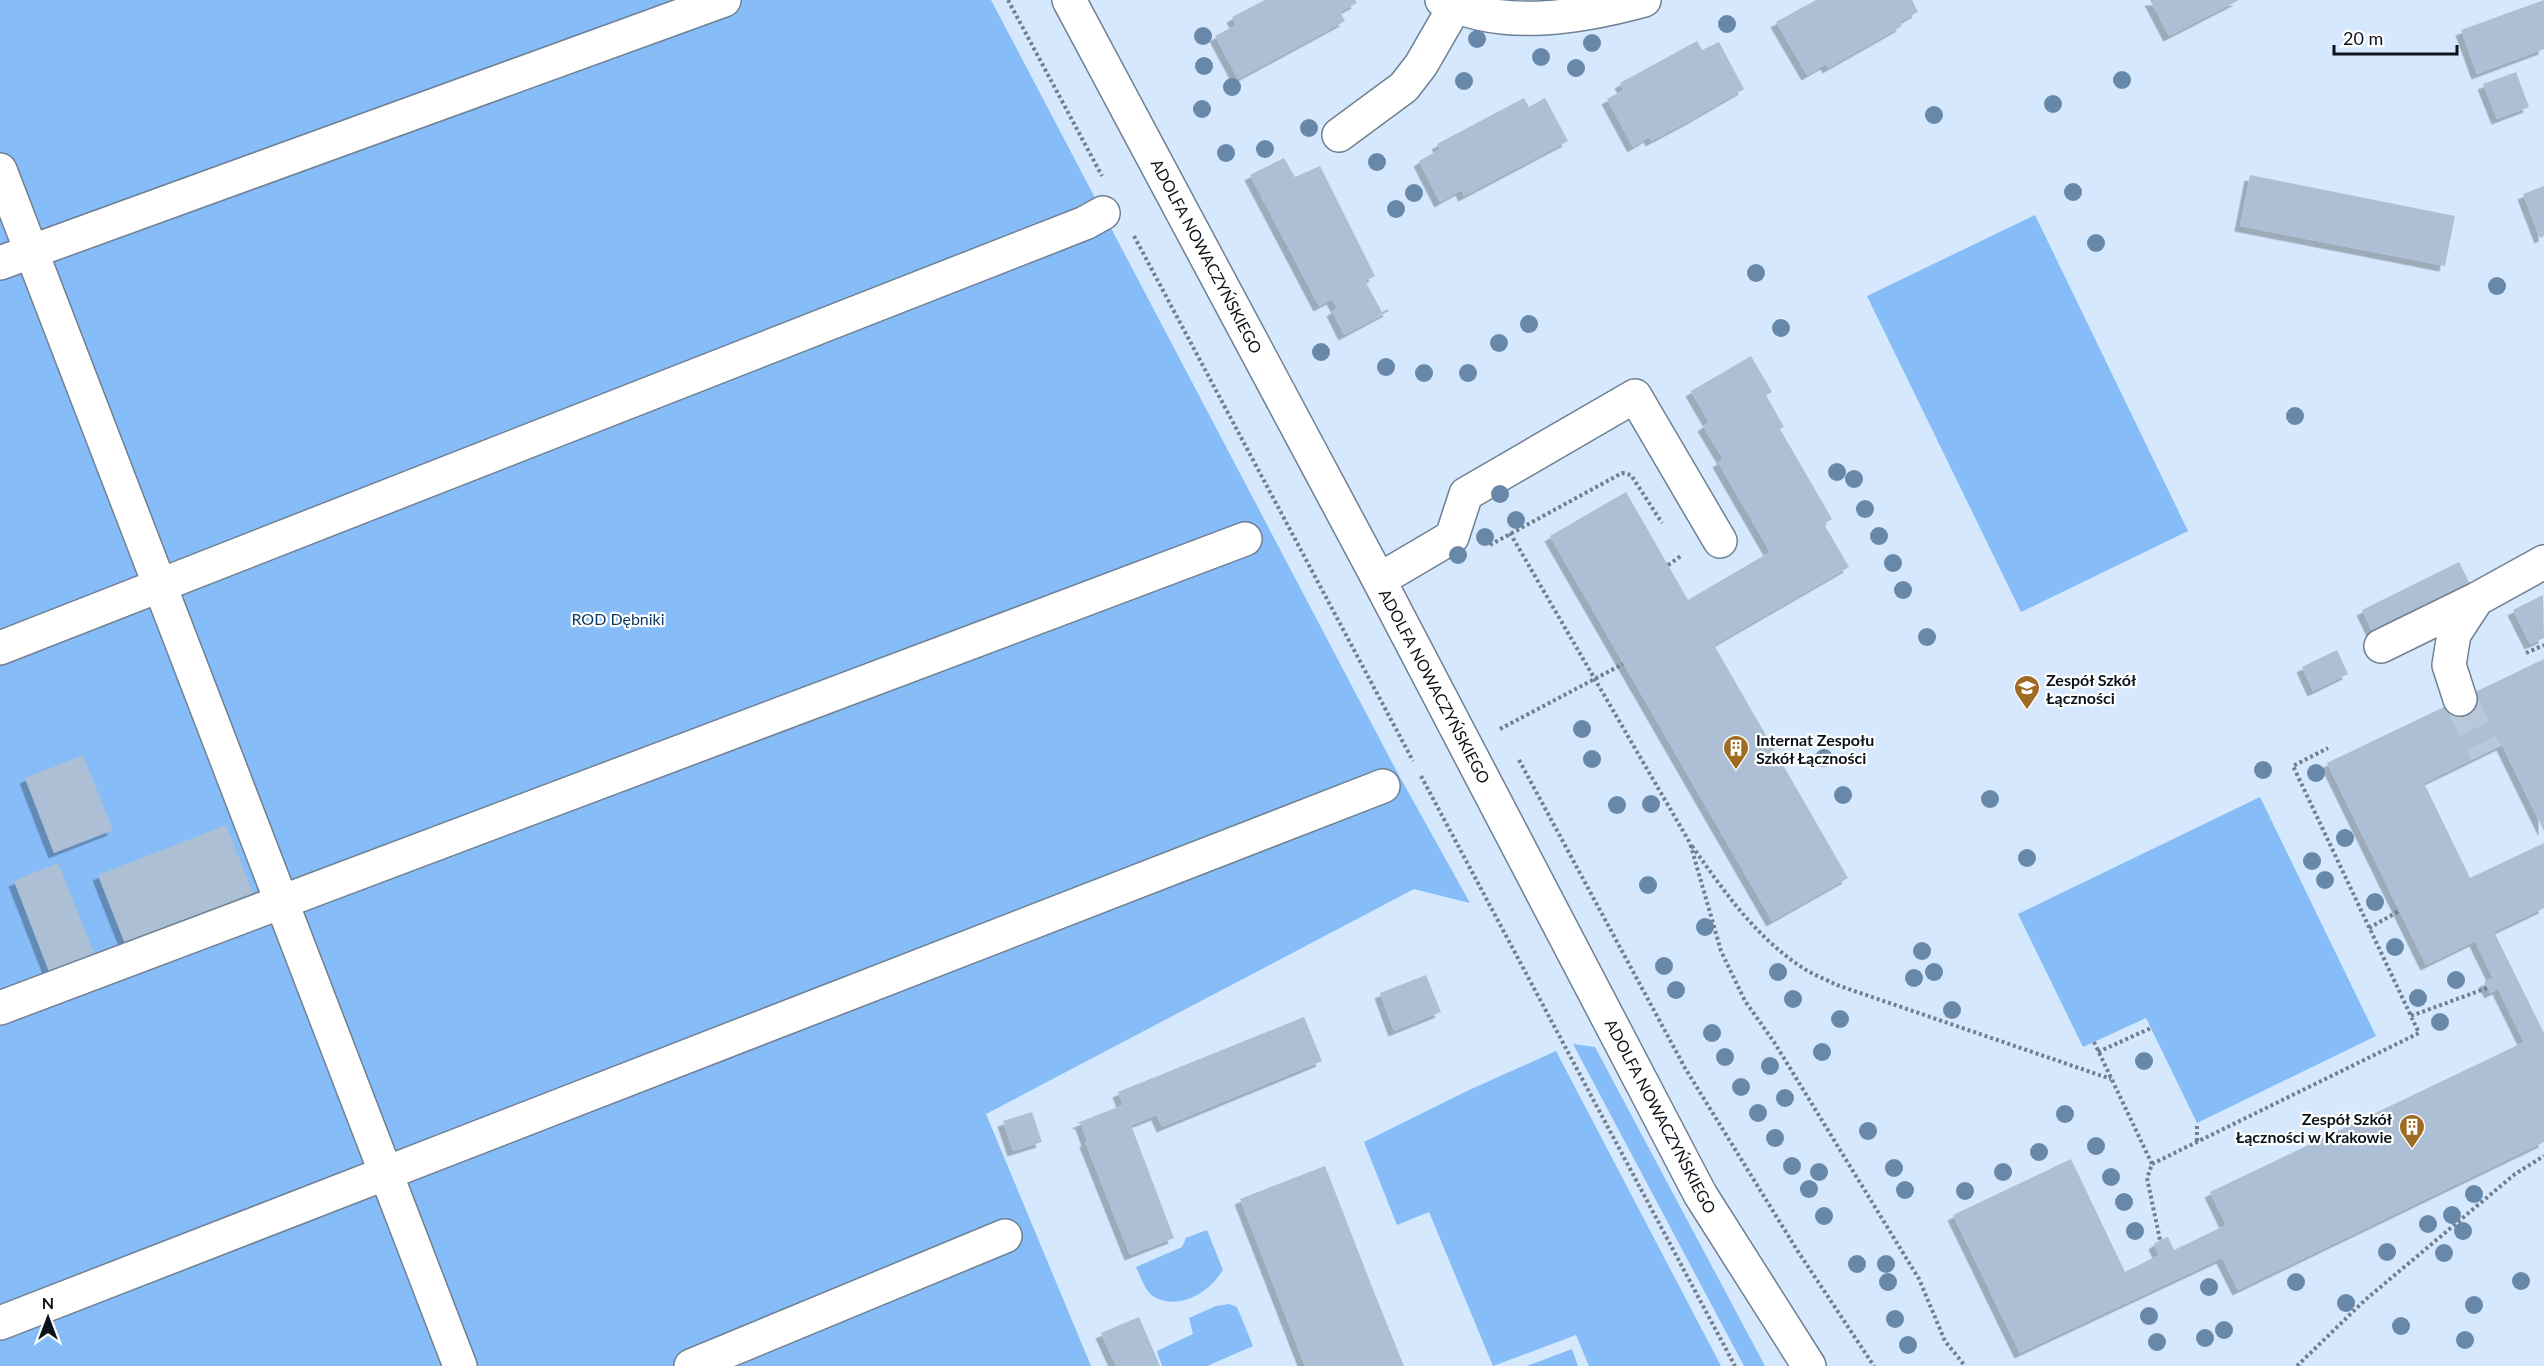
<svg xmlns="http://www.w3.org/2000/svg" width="2544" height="1366" viewBox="0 0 2544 1366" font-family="Lato,sans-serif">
<defs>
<filter id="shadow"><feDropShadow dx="-5.5" dy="5.5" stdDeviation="0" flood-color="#0004"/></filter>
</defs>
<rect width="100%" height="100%" fill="#d5e8fd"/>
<path fill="#86bcf7" d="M0,0h991l405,770 74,133 -56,-14 -428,225 105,252h-1091z
M2035,215l153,316 -167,81 -154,-316z
M2260,797l116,239 -179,87 -51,-105 -63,29 -65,-133z
M1573,1044l22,3 170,319h-21z
M1556,1051l165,315h-132l-13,-31 -83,31 -64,-154 -32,13 -33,-83 103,-51z
M1207,1230l16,40c-13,21 -41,40 -67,28 -11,-5 -15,-21 -20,-31l46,-20 4,-9z
M1229,1304l8,3 16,39 -46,20h-45l-5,-15 36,-17 -4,-16 27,-12z
M1572,1349l6,17h-51z"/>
<path fill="#adbfd4" filter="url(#shadow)" d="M1265,0h90l2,3 -17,9 5,9 -107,58 -23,-43 21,-11 -4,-8z
M1816,0h96l6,12 -18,10 2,4 -74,42 -2,-4 -19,11 -31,-53z
M2150,0h89l-70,36z
M2544,0v49l-67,25 -16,-44z
M1697,41l5,9 17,-8 25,47 -57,33 -36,19 -2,-4 -16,10 -26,-48 17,-9 -4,-7z
M2516,72l13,35 -32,12 -14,-35z
M1524,98l5,9 16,-9 23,43 -104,55 -3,-6 -21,12 -21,-41 21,-12 -3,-5z
M1284,158l11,19 25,-11 55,110 -10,5 17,31 6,-3 1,2 -45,24 -12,-24 5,-3 -5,-9 -13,7 -69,-131z
M2250,175l205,41 -10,50 -205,-40z
M2544,186v50l-4,2 -17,-44z
M1751,356l21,36 -6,3 18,32 -4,2 52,90 -8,5 25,43 -135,78 134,233 -76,43 -222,-385 76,-44 62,108 82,-48 -52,-90 5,-3 -20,-33 6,-4 -18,-31z
M2459,562l13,26 -97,49 -13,-27z
M2543,595l1,43 -14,6 -17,-34z
M2337,650l11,24 -35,17 -11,-24z
M2544,659v172l-42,-86 -78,38 46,95 74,-35v65l-50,24 50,101v109l-306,148 -16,-32 -202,95 -67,-138 118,-56 54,113 34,-17 -5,-11 6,-4 8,-3 6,13 52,-25 -16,-33 314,-150 -26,-53 -8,4 -6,-11 9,-4 -18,-37 -49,24 -99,-202z
M83,755l30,75 -59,23 -29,-75z
M226,825l28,71 -128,50 -28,-71z
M58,863l37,93 -45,18 -36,-93z
M1426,975l15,37 -47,19 -14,-38z
M1304,1017l18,44 -160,66 -5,-12 -26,10 43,113 -44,17 -45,-113 2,-1 -6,-17 -4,-1 46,-18 -5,-13z
M1032,1112l10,30 -29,9 -10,-30z
M1325,1166l49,126 30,74h-99l-65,-167z
M1139,1317l21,49h-44l-15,-33z"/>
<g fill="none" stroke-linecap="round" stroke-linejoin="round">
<path stroke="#b7c8db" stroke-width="33" stroke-dasharray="33 16" stroke-linecap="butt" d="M2460,699l26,54"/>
<defs>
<path id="minor" d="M1069,0l310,580 321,614 109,172
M1442,0c61,31 139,17 202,0
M1339,135l65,-48 17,-22 34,-59
M0,170l460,1196
M0,263l724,-263
M1379,580l73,-43 14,-43 169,-98 85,145
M2381,646l96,-47 67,-37
M0,648l1085,-425 18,-10
M2460,699l-11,-34 5,-31 23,-35
M0,1008l1245,-469
M0,1323l1383,-537
M691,1366l314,-130"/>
</defs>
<use href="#minor" stroke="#6f8093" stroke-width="36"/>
<path stroke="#717e8c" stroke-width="4" stroke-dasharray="3 3" stroke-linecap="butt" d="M1008,0l94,176
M1134,236l279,525
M1510,533l180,310 31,108 24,50 29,41 145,237 26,62 20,25
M1490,545l132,-72 9,2 31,48
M1668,565l14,-10
M2526,653l18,-8
M1500,729l123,-65
M1519,760l166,308 112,182 77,116
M1421,776l314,590
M1692,846c32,45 62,89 108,120 11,8 25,13 37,19l274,94
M2369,928l30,-17
M2411,1016l76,-28
M2094,1042l58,122 -5,14 13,62
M2098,1052l53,-24
M2197,1141v-18
M2152,1164l267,-131 -126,-267 35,-18
M2297,1366l68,-66 150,-126 29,-18"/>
<use href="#minor" stroke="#fff" stroke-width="33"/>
</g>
<g fill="#6788a8">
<circle cx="1727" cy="24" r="9"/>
<circle cx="1203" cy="36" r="9"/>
<circle cx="1477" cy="39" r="9"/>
<circle cx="1592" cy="43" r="9"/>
<circle cx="1541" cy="57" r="9"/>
<circle cx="1204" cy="66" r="9"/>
<circle cx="1576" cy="68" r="9"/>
<circle cx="2122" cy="80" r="9"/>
<circle cx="1464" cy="81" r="9"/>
<circle cx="1232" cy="87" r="9"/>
<circle cx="2053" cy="104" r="9"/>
<circle cx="1202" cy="109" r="9"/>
<circle cx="1934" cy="115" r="9"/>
<circle cx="1309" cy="128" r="9"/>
<circle cx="1265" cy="149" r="9"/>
<circle cx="1226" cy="153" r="9"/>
<circle cx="1377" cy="162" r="9"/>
<circle cx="2073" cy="192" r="9"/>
<circle cx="1414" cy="193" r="9"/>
<circle cx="1396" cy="209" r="9"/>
<circle cx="2096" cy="243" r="9"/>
<circle cx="1756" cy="273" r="9"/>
<circle cx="2497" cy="286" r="9"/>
<circle cx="1529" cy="324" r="9"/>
<circle cx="1781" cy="328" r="9"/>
<circle cx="1499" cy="343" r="9"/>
<circle cx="1321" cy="352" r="9"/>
<circle cx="1386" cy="367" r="9"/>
<circle cx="1424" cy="373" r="9"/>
<circle cx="1468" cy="373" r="9"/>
<circle cx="2295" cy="416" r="9"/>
<circle cx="1837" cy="472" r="9"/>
<circle cx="1854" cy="479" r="9"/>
<circle cx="1500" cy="494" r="9"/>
<circle cx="1865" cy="509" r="9"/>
<circle cx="1516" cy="520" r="9"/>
<circle cx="1879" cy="536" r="9"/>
<circle cx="1485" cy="537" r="9"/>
<circle cx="1458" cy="555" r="9"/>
<circle cx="1893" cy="563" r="9"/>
<circle cx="1903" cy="590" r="9"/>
<circle cx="1927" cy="637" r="9"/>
<circle cx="1582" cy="729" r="9"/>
<circle cx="1824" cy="758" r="9"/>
<circle cx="1592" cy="759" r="9"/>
<circle cx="2263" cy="770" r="9"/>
<circle cx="2316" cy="773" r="9"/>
<circle cx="1843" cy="795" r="9"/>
<circle cx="1990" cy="799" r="9"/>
<circle cx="1651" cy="804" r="9"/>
<circle cx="1617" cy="805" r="9"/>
<circle cx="2345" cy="838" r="9"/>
<circle cx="2027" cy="858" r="9"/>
<circle cx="2312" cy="861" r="9"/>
<circle cx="2325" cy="880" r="9"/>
<circle cx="1648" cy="885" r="9"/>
<circle cx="2375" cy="902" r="9"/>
<circle cx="1705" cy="927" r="9"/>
<circle cx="2395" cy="947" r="9"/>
<circle cx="1922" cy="951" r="9"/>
<circle cx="1664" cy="966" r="9"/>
<circle cx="1778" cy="972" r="9"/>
<circle cx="1934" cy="972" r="9"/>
<circle cx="1914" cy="978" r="9"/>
<circle cx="2456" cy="980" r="9"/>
<circle cx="1676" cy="990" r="9"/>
<circle cx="2418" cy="998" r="9"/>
<circle cx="1793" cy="999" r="9"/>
<circle cx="1952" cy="1010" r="9"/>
<circle cx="1840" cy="1019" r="9"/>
<circle cx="2440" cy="1022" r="9"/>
<circle cx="1712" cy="1033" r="9"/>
<circle cx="1822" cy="1052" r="9"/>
<circle cx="1725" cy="1057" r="9"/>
<circle cx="2144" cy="1061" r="9"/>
<circle cx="1770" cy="1066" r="9"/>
<circle cx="1741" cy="1087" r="9"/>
<circle cx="1785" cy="1098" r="9"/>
<circle cx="1758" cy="1113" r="9"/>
<circle cx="2065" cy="1114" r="9"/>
<circle cx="1868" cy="1131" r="9"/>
<circle cx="1775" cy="1138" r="9"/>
<circle cx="2096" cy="1146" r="9"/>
<circle cx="2039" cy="1152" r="9"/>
<circle cx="1792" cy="1166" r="9"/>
<circle cx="1894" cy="1168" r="9"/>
<circle cx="1819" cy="1172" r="9"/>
<circle cx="2003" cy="1172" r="9"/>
<circle cx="2111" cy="1177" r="9"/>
<circle cx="1809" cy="1189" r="9"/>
<circle cx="1905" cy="1190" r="9"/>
<circle cx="1965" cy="1191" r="9"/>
<circle cx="2474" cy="1194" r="9"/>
<circle cx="2124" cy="1202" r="9"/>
<circle cx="2452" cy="1215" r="9"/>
<circle cx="1824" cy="1216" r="9"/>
<circle cx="2428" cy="1224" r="9"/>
<circle cx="2135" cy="1231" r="9"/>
<circle cx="2463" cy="1231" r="9"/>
<circle cx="2387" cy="1252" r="9"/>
<circle cx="2444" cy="1253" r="9"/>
<circle cx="1857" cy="1264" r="9"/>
<circle cx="1886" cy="1264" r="9"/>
<circle cx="2521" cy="1281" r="9"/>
<circle cx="1888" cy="1282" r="9"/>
<circle cx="2296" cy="1282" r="9"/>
<circle cx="2209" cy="1287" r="9"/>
<circle cx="2346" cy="1303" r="9"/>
<circle cx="2474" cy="1305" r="9"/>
<circle cx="2149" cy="1316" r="9"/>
<circle cx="1895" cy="1319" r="9"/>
<circle cx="2401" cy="1326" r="9"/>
<circle cx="2224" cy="1330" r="9"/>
<circle cx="2205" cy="1338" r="9"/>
<circle cx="2465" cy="1340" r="9"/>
<circle cx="2157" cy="1342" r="9"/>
<circle cx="1908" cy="1345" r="9"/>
</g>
<defs>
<symbol id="school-pin" viewBox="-11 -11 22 30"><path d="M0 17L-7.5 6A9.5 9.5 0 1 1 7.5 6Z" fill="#9e6b21" stroke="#fff"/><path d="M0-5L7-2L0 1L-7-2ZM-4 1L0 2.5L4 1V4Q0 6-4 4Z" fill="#fff"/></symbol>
<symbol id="building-pin" viewBox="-11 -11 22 30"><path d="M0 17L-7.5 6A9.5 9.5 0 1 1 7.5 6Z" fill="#9e6b21" stroke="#fff"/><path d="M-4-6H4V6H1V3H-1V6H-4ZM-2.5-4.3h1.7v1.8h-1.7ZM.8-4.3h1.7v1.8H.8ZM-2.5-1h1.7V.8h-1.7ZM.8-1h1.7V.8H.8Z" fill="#fff"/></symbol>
</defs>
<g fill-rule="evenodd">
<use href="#school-pin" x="2012" y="673" width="30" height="40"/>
<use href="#building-pin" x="1721" y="733" width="30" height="40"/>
<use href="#building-pin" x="2397" y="1112" width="30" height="40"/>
</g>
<g text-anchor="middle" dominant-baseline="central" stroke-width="4.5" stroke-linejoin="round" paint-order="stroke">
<g font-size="16" fill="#0c1219" stroke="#fff">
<text transform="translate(1207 256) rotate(62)">ADOLFA NOWACZYŃSKIEGO</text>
<text transform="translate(1435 686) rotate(62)">ADOLFA NOWACZYŃSKIEGO</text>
<text transform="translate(1661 1116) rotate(62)">ADOLFA NOWACZYŃSKIEGO</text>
</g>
<g font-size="16" fill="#0d3963" stroke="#fff">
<text x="618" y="618">ROD Dębniki</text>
</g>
<g font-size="16" font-weight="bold" fill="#0c1219" stroke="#fff" text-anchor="start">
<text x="2046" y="679">Zespół Szkół<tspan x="2046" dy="18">Łączności</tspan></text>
<text x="1756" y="739">Internat Zespołu<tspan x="1756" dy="18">Szkół Łączności</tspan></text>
<text x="2392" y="1118" text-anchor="end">Zespół Szkół<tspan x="2392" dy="18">Łączności w Krakowie</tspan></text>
</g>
</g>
<g transform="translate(48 1318)" stroke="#ffffff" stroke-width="4.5" paint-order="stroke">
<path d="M0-4.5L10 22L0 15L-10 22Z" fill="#0c1219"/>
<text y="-9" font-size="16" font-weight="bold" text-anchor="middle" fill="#0c1219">N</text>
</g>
<path d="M2334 45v9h123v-9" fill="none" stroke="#0c1219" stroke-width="3"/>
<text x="2343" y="45" font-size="18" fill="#0c1219" stroke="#ffffff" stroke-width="4.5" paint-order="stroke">20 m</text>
</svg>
